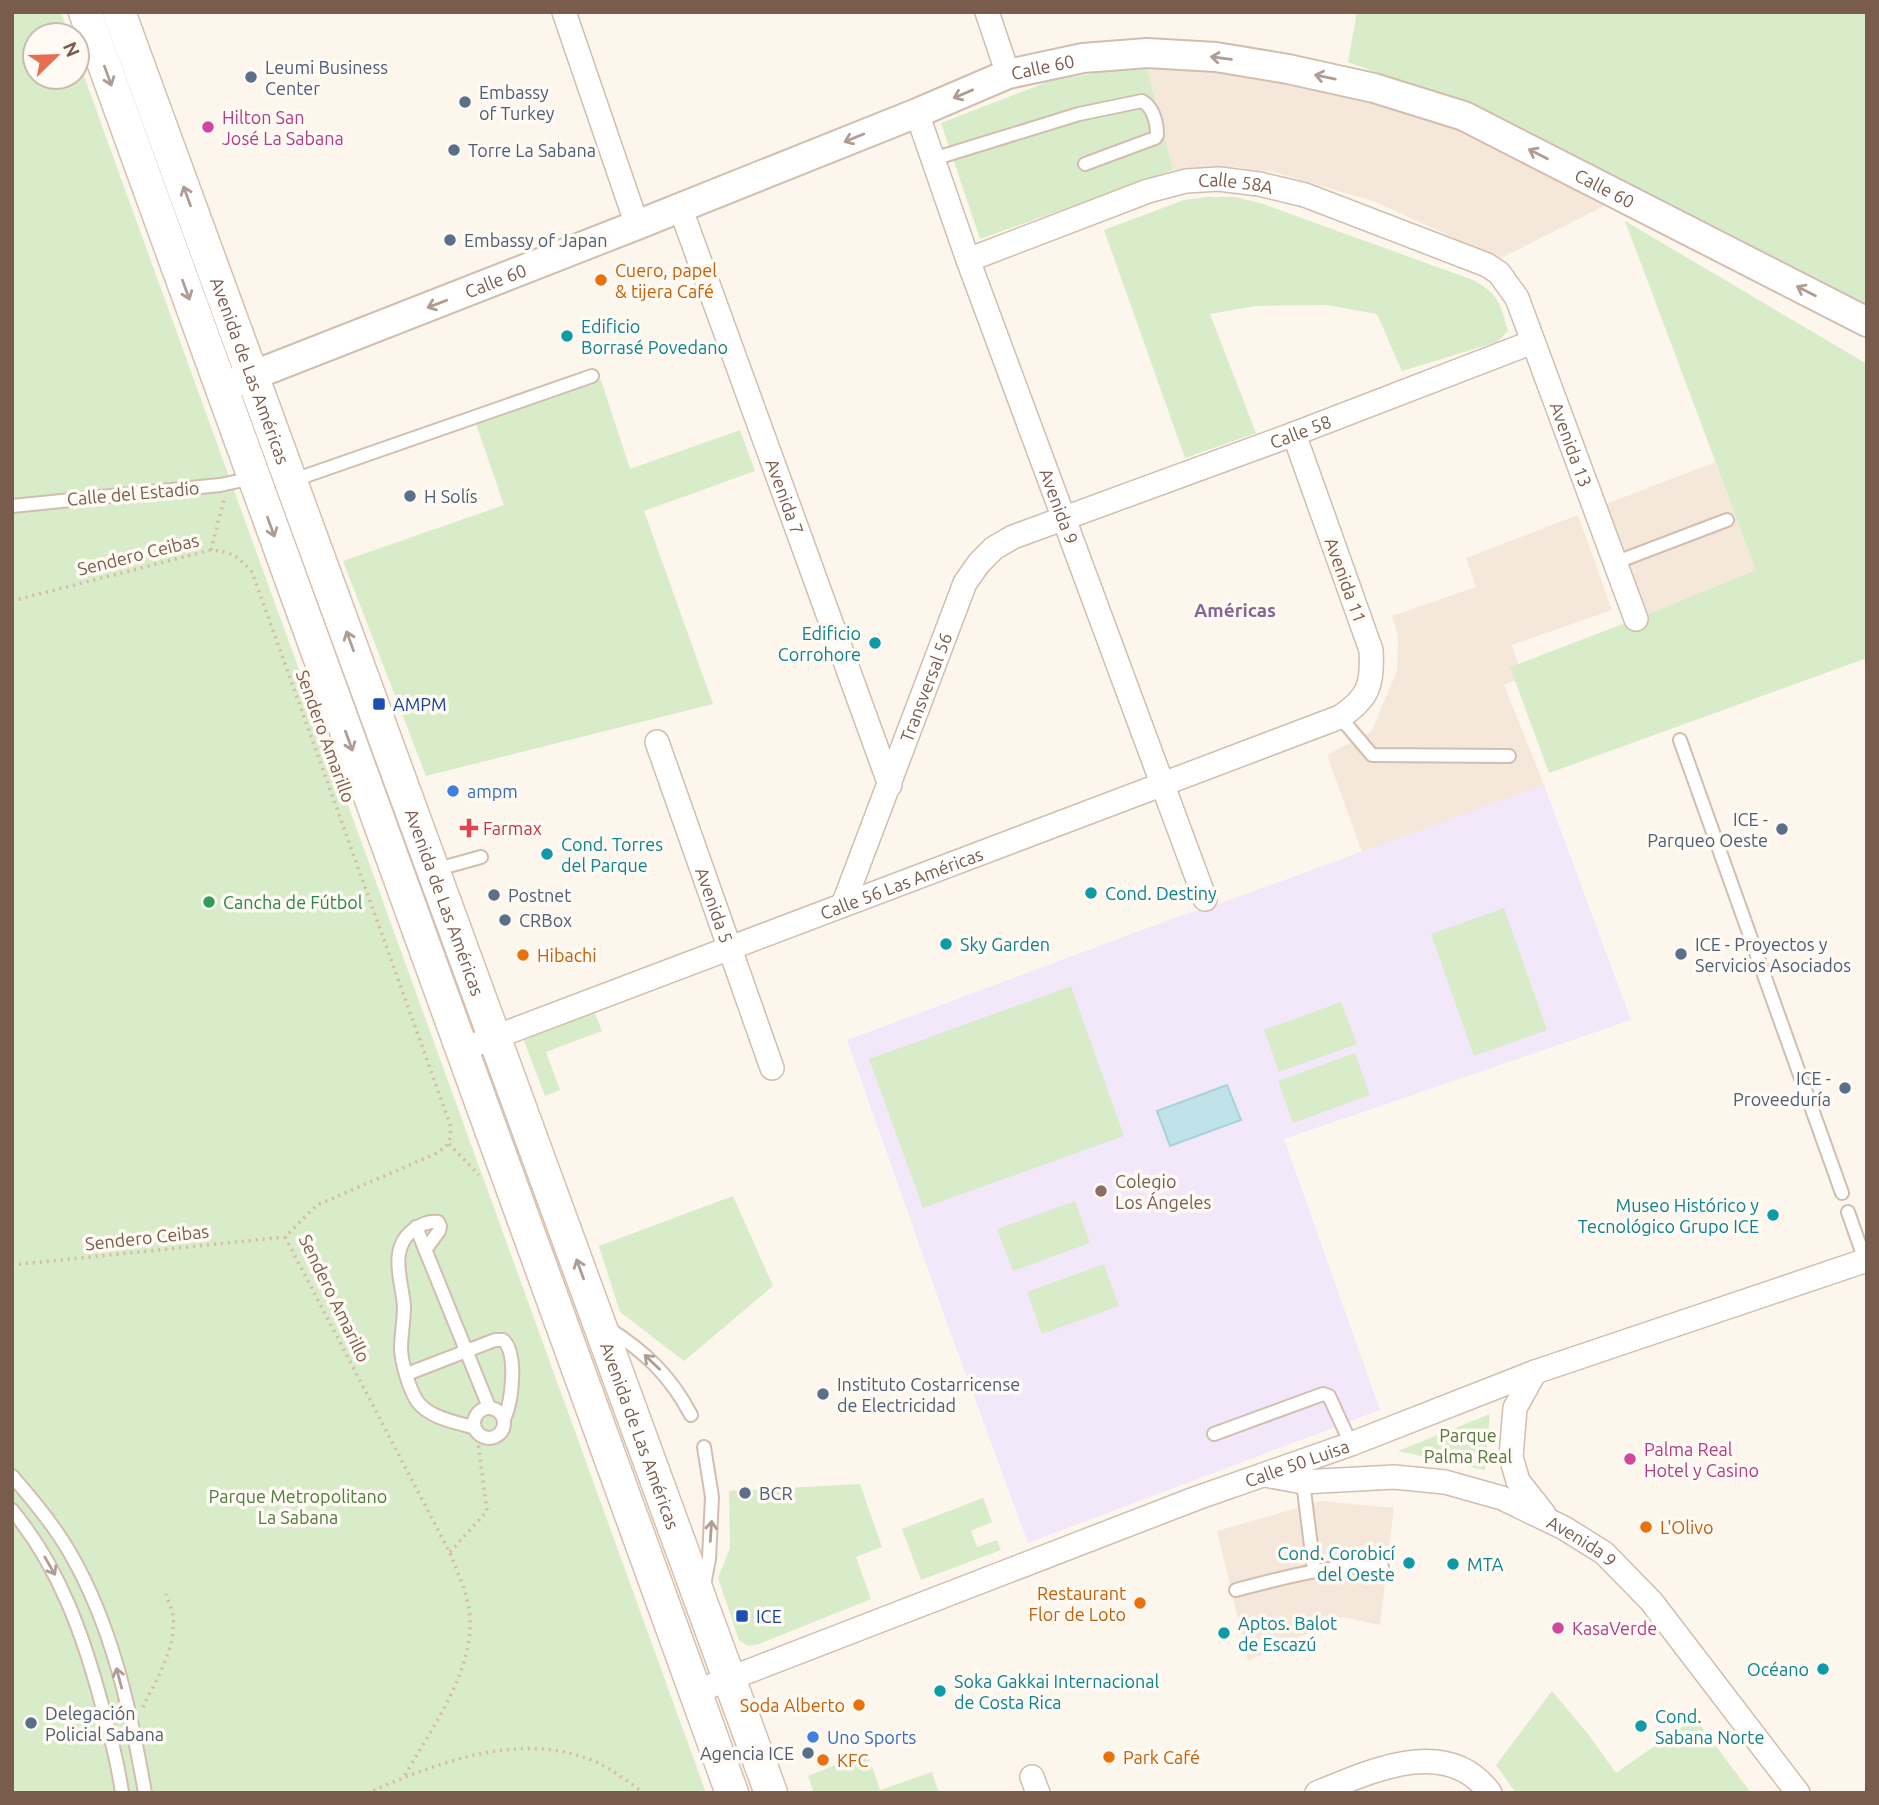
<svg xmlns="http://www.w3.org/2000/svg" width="1879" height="1805" viewBox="0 0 1879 1805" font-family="Ubuntu,sans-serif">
<rect width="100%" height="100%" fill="#fdf6ec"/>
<path fill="#f5e8da" d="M1146,64l116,10 159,39 189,90 -111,56 -123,-57 -99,-29 -43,-6 -61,3z
M1715,462l42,108 -113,46 -43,-110z
M1578,515l34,95 -100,35 11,33 -19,7 40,100 -182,67 -35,-97 44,-23 26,-61 1,-35 -6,-20 84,-29 -10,-29z
M1322,1501l72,7 -14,117 -37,-8 -95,44 -31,-130z"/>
<path fill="#f3e8fa" d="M1544,785l87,235 -347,119 96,271 -352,133 -85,-231 -96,-272 341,-127 14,-3z"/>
<path fill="#d8ecc9" d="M12,12h49l8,23h-34v42h42v-20l629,1736h-694z
M1357,12h510v300l-391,-203 -128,-47z
M1146,64l27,106 -193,69 -39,-116 109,-42z
M1207,197h28l25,6 213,77c27,15 26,22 35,51l-11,11 -95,29 -25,-57 -50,-9 -71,1 -46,8 46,119 -71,25 -81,-228 80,-30z
M1625,221l242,143v294l-318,115 -39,-106 134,-51 112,-46z
M601,380l29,89 110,-39 15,41 -111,40 69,193 -287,72 -83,-215 161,-56 -29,-84z
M1504,908l43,122 -73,26 -43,-122z
M1071,986l53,150 -201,72 -54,-149z
M1341,1002l16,42 -78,28 -15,-42z
M594,1011l8,20 -56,21 14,38 -15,6 -22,-58z
M1355,1053l15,42 -77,28 -15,-42z
M733,1196l40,90 -89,75 -64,-49 -21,-66z
M1075,1201l15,42 -77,28 -16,-42z
M1104,1264l15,42 -77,28 -15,-42z
M1490,1414l-5,56 -87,-19z
M860,1484l22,63 -26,10 15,42 -112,45 -11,2 -9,-6 -21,-62 12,-30 -1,-57z
M983,1498l9,24 -21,9 6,16 20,-7 4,10 -80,30 -19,-51z
M1552,1691l36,43 28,39 79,-55 56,75h-235l-20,-28z
M867,1752l13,38 52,-18 7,21h-125l-6,-17z"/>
<path fill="#bfe3e8" stroke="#a5d3da" stroke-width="2" d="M1227,1085l14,35 -71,26 -13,-35z"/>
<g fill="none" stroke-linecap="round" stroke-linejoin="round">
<defs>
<path id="service" d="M933,159l146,-45 63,-13c11,6 15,21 15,34l-2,3 -70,26
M291,481l301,-105
M12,506l208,-21 33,-7
M1614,563l113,-43
M1340,717l32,38 137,1
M1680,740l162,453
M434,870l47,-13
M1848,1212l19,54
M416,1227l73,180
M425,1250l14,-19 1,-5 -2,-4c-9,-1 -18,3 -25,8 -25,19 -11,51 -9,76 0,15 -3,29 -3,43 1,16 8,39 16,52 12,17 39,21 58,27
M608,1328c37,24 62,47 83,87
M407,1374l88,-34h8c15,13 9,63 1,79
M474 1423a15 15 0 1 1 30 0a15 15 0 1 1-30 0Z
M1214,1434l109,-40 6,2 22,48
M12,1476c22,25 42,49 58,77 42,72 61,159 75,240
M1303,1482l11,88
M12,1510c48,58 72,127 91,199 8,28 15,55 19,84
M704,1585l5,-26 3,-62 -8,-50
M1236,1590c50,-13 93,-26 146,-23"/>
<g id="minor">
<path d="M564,12l73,213"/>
<path d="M987,12l21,62"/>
<path id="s1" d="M917,113l51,147 237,639"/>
<path id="s2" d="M680,207l210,578"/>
<path id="s3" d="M968,260l180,-69 38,-10 33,-2 40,5 46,11 182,70 12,8 18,25 119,321"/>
<path id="s4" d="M657,742l115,326"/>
<path id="s5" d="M843,905l122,-322 14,-20 15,-15 19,-11 281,-103 239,-92"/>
<path id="s6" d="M461,1050l879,-333c29,-19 33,-33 31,-67l-77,-216"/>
<path d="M1535,1372l-20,36 -4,49 7,24 26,33"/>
<path id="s7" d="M1265,1475l38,7 91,-5 51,5 57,16 62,30 40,25 47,48 147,192"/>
<path id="s8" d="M695,1692l502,-194 154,-54 184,-72 332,-112"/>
<path d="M1032,1777l6,16"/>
<path d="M1317,1793c52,-21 130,-59 173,0"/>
</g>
<g id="tertiary">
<path id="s9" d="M231,384l406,-159 280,-112 91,-39 75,-16 64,-5 69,4 72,12 86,19 90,28 403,206"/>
</g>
<g id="secondary">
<path d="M85,12l647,1781"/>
<path id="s10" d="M119,12l652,1781"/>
</g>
</defs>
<use href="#service" stroke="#d1beb0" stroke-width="16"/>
<use href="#minor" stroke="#d1beb0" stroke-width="26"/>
<use href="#tertiary" stroke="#d1beb0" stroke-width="32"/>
<use href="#secondary" stroke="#d6c0b0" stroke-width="35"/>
<path stroke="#d9b8a5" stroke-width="3.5" stroke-dasharray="2 5" stroke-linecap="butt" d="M211,550l13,-51
M12,601l199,-51c19,1 30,8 41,22l198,552c2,16 -1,22 -15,30l-118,51 -32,32
M449,1144l30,31
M285,1237l165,316c7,18 16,37 19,56 9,58 -38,119 -65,168
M12,1265l273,-28
M450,1552l37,-41 -9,-69
M143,1707c13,-27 34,-60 30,-91 -1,-7 -5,-15 -7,-22
M367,1793c70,-30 152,-63 227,-32 18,8 34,21 50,32"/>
<use href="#service" stroke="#fff" stroke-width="12"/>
<use href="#minor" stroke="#fff" stroke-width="23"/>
<use href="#tertiary" stroke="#fff" stroke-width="28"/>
<use href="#secondary" stroke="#fff" stroke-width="32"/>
</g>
<defs><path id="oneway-shaft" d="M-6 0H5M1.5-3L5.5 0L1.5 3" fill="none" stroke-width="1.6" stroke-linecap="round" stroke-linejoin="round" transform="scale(1.75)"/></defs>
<g stroke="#af9d94">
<use href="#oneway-shaft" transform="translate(1221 58) rotate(-172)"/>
<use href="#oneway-shaft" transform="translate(108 76) rotate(70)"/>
<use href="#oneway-shaft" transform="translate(1325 77) rotate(-168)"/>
<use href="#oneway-shaft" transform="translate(963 94) rotate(157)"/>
<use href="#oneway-shaft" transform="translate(854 138) rotate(158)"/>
<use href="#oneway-shaft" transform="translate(1538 154) rotate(-153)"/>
<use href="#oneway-shaft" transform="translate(187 196) rotate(-110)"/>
<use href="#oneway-shaft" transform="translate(186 290) rotate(70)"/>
<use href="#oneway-shaft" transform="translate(1806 291) rotate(-153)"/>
<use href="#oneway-shaft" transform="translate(437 304) rotate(159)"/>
<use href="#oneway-shaft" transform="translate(271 527) rotate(70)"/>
<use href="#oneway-shaft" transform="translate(350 641) rotate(-110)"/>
<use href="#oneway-shaft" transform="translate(349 741) rotate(70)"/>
<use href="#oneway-shaft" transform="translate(580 1269) rotate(-110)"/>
<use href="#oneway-shaft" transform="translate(652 1362) rotate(-136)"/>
<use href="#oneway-shaft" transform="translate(711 1531) rotate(-86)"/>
<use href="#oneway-shaft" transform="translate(50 1566) rotate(60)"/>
<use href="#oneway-shaft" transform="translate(119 1678) rotate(-105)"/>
</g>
<g fill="#5c6f8a" stroke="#fffaf3" stroke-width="2.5">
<circle cx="251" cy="77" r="7"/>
<circle cx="465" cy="102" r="7"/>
<circle cx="454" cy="150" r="7"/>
<circle cx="450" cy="240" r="7"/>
<circle cx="410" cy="496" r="7"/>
<circle cx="1782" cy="829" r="7"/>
<circle cx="494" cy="895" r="7"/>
<circle cx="505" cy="920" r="7"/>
<circle cx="1681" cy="954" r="7"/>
<circle cx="1845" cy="1088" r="7"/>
<circle cx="823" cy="1394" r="7"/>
<circle cx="745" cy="1493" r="7"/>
<circle cx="31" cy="1723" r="7"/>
<circle cx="808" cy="1753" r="7"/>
</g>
<g fill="#d1479c" stroke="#fffaf3" stroke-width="2.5">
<circle cx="208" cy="127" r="7"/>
<circle cx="1630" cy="1459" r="7"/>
<circle cx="1558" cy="1628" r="7"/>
</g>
<g fill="#e8710a" stroke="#fffaf3" stroke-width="2.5">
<circle cx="601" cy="280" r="7"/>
<circle cx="523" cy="955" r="7"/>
<circle cx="1646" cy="1527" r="7"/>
<circle cx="1140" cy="1603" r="7"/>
<circle cx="859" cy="1705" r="7"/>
<circle cx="1109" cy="1757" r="7"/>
<circle cx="823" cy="1760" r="7"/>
</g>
<g fill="#0f9aa8" stroke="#fffaf3" stroke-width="2.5">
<circle cx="567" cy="336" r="7"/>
<circle cx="875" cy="643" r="7"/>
<circle cx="547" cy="854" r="7"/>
<circle cx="1091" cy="893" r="7"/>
<circle cx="946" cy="944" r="7"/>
<circle cx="1773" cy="1215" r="7"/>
<circle cx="1409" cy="1563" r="7"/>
<circle cx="1453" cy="1564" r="7"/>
<circle cx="1224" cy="1633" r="7"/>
<circle cx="1823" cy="1669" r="7"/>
<circle cx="940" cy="1691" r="7"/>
<circle cx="1641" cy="1726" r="7"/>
</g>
<g fill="#1a4fb4" stroke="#fffaf3" stroke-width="2.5">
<rect x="372" y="697" width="14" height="14" rx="3.5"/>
<rect x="735" y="1609" width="14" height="14" rx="3.5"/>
</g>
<g fill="#3f7fe0" stroke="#fffaf3" stroke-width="2.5">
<circle cx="453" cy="791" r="7"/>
<circle cx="813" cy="1737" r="7"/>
</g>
<path fill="#e0444e" stroke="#fffaf3" stroke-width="2.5" d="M465.5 817.5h7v7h7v7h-7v7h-7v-7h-7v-7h7z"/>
<circle fill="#2e9e5b" stroke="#fffaf3" stroke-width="2.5" cx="209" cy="902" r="7"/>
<circle fill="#8d6e63" stroke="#fffaf3" stroke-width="2.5" cx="1101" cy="1191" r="7"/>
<g text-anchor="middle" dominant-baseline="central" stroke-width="7" stroke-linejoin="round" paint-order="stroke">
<g font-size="18" fill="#4e5e75" stroke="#fffaf3" text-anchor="start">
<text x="265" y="67">Leumi Business<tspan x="265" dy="21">Center</tspan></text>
<text x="479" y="92">Embassy<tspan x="479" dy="21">of Turkey</tspan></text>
<text x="468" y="150">Torre La Sabana</text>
<text x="464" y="240">Embassy of Japan</text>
<text x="424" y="496">H Solís</text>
<text x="1768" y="819" text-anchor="end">ICE -<tspan x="1768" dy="21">Parqueo Oeste</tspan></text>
<text x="508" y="895">Postnet</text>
<text x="519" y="920">CRBox</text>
<text x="1695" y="944">ICE - Proyectos y<tspan x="1695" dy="21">Servicios Asociados</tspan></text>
<text x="1831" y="1078" text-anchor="end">ICE -<tspan x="1831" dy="21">Proveeduría</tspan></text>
<text x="837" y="1384">Instituto Costarricense<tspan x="837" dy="21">de Electricidad</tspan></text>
<text x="759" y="1493">BCR</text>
<text x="45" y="1713">Delegación<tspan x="45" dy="21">Policial Sabana</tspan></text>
<text x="794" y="1753" text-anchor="end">Agencia ICE</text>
</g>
<g font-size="18" fill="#7a5c4d" stroke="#fffaf3">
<text stroke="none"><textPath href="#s9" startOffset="872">Calle 60</textPath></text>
<text stroke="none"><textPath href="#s3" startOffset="282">Calle 58A</textPath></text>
<text stroke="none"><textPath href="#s9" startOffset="1460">Calle 60</textPath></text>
<text stroke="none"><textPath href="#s9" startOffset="284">Calle 60</textPath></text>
<text stroke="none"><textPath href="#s10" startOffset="382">Avenida de Las Américas</textPath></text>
<text stroke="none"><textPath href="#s5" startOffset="718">Calle 58</textPath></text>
<text stroke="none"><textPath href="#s3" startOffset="749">Avenida 13</textPath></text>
<text transform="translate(133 493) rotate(-5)">Calle del Estadio</text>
<text stroke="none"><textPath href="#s2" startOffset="308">Avenida 7</textPath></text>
<text stroke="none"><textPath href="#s1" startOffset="418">Avenida 9</textPath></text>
<text transform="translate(138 554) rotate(-14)">Sendero Ceibas</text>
<text transform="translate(1346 580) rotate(70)">Avenida 11</text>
<text stroke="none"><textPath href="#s5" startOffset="233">Transversal 56</textPath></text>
<text transform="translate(326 736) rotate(70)">Sendero Amarillo</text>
<text stroke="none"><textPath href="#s6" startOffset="471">Calle 56 Las Américas</textPath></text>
<text stroke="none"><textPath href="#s10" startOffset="948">Avenida de Las Américas</textPath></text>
<text stroke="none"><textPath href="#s4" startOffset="173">Avenida 5</textPath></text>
<text transform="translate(147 1237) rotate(-6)">Sendero Ceibas</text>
<text transform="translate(335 1298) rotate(64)">Sendero Amarillo</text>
<text stroke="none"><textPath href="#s10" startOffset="1516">Avenida de Las Américas</textPath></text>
<text stroke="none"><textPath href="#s8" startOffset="644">Calle 50 Luisa</textPath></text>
<text stroke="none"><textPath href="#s7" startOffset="331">Avenida 9</textPath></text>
</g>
<g font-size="18" fill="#b23c85" stroke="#fffaf3" text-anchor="start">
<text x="222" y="117">Hilton San<tspan x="222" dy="21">José La Sabana</tspan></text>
<text x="1644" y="1449">Palma Real<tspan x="1644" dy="21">Hotel y Casino</tspan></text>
<text x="1572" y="1628">KasaVerde</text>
</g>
<g font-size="18" fill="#c56008" stroke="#fffaf3" text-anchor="start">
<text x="615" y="270">Cuero, papel<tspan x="615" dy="21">&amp; tijera Café</tspan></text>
<text x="537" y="955">Hibachi</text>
<text x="1660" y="1527">L'Olivo</text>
<text x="1126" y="1593" text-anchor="end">Restaurant<tspan x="1126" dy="21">Flor de Loto</tspan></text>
<text x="845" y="1705" text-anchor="end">Soda Alberto</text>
<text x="1123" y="1757">Park Café</text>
<text x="837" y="1760">KFC</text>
</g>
<g font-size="18" fill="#0d838f" stroke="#fffaf3" text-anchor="start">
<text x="581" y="326">Edificio<tspan x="581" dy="21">Borrasé Povedano</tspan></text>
<text x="861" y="633" text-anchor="end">Edificio<tspan x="861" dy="21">Corrohore</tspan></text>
<text x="561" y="844">Cond. Torres<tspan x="561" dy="21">del Parque</tspan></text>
<text x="1105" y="893">Cond. Destiny</text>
<text x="960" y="944">Sky Garden</text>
<text x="1759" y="1205" text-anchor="end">Museo Histórico y<tspan x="1759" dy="21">Tecnológico Grupo ICE</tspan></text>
<text x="1395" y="1553" text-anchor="end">Cond. Corobicí<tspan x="1395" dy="21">del Oeste</tspan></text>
<text x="1467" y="1564">MTA</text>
<text x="1238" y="1623">Aptos. Balot<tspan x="1238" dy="21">de Escazú</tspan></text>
<text x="1809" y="1669" text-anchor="end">Océano</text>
<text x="954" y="1681">Soka Gakkai Internacional<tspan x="954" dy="21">de Costa Rica</tspan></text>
<text x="1655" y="1716">Cond.<tspan x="1655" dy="21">Sabana Norte</tspan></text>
</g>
<g font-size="18" fill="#164399" stroke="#fffaf3" text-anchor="start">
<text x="393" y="704">AMPM</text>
<text x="756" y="1616">ICE</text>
</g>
<g font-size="18" fill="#366cbe" stroke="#fffaf3" text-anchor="start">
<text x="467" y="791">ampm</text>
<text x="827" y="1737">Uno Sports</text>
</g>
<g font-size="18" fill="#be3a42" stroke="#fffaf3" text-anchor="start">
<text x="483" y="828">Farmax</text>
</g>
<g font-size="18" fill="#27864d" stroke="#fffaf3" text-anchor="start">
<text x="223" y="902">Cancha de Fútbol</text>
</g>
<g font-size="18" fill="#785e54" stroke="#fffaf3" text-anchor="start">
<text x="1115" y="1181">Colegio<tspan x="1115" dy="21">Los Ángeles</tspan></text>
</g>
<g font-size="18" fill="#537a41" stroke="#fffaf3">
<text x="1468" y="1435">Parque<tspan x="1468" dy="21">Palma Real</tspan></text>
<text x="298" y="1496">Parque Metropolitano<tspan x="298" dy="21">La Sabana</tspan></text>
</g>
<g font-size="19" font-weight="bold" fill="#846695" stroke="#fffaf3">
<text x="1235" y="610">Américas</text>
</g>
</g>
<rect width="1879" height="1805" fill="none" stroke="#7a5c4d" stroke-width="28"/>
<g transform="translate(56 56) rotate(67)"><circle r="33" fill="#fffaf3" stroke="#cabbb1" stroke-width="2"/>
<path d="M0-5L12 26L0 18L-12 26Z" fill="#e76f51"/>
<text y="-10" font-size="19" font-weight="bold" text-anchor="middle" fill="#7a5c4d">N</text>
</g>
</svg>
